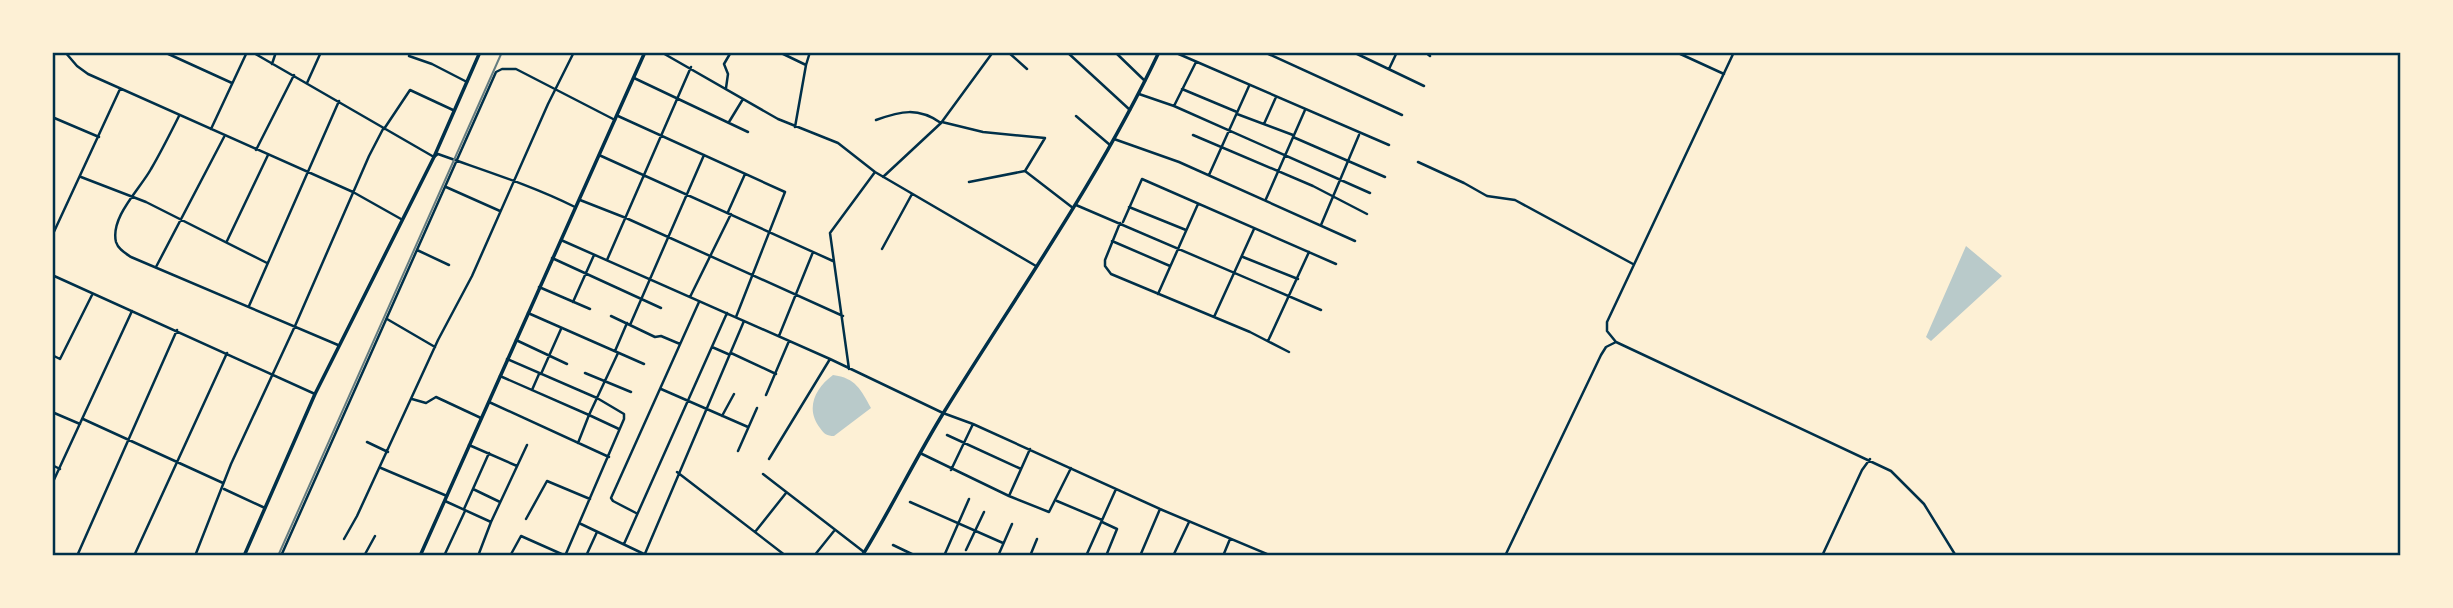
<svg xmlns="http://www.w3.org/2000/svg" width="2453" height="608" viewBox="0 0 2453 608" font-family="'Source Serif 4',serif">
<rect width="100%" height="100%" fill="#fdf0d5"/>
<path fill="#b9caca" d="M1966,246l36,30 -71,65 -5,-4z
M833,375c23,3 28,15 38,33l-37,28c-7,0 -10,-2 -14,-8 -15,-19 -5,-40 13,-53z"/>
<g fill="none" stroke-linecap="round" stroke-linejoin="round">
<path stroke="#003049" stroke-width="2.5" d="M65,52l12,14 11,8 265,118 48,27
M164,52l68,31
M252,52l182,105 4,-3c47,17 93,31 137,53
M661,52l117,67 60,24 37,29 161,94
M779,52l27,13 -11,62
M1008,52l19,17
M1067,52l63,58
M1115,52l30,29
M1174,52l215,93
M1264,52l138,63
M1353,52l71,34
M1425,52l5,4
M1676,52l48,22
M409,56l23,8 35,18
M272,64l4,-12
M806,65l4,-13
M1389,69l8,-17
M634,78l114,54
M307,83l14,-31
M726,88l2,-14 -4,-10 7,-12
M1182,89l55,23
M1139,94l35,12 196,87
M1174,106l22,-44
M1237,114l56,21
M179,116c-9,18 -18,36 -28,53 -11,20 -41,48 -35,73 2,7 9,11 15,15l207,88
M618,116l167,76 -49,125
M1076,116l34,29
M52,117l47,20
M876,120c25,-9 42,-13 65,3
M729,122l14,-23
M942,122l41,10 62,6 -20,33
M1264,124l12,-27
M211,129l36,-77
M384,129l26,-39 43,20
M1193,135l120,51 54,28
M1293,137l92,40
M1114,139l65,23 176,79
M256,150l38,-75
M599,155l234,106
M1418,162l46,21 23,13 28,4 118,64
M1209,175l40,-89
M81,177l65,25 121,61
M883,177l58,-54 52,-71
M969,182l56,-11 48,37
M446,187l54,24
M1266,199l39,-89
M580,200l46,18 217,98
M1076,205l245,105
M1129,207l57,23
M728,212l17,-38
M1123,222l19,-43 194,85
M1120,223l-15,37v6l6,8 139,58 39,20
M1321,225l38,-90
M52,236l68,-147
M561,240l269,119 113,54 30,11 187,85 112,47
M227,241l41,-86
M1112,241l58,25
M882,249l30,-55
M417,250l32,15
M1243,257l55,22
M552,258l109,50
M607,260l84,-193
M156,267l68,-130
M52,275l263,119
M539,287l51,22
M1158,294l40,-90
M690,297l41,-83
M573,302l21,-47
M249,306l90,-205
M528,313l116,51
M611,316l44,21 6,-1 19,8
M1214,317l40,-88
M387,319l48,28
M630,325l74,-170
M779,336l34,-84
M516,340l51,24
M1268,341l41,-89
M1616,342l-9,-11v-9l127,-270
M712,347l16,7
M615,351l12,-28
M731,353l45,21
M52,355l8,4 32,-64
M507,359l90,39 27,16v5l-59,137
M849,369l-19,-136 45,-61
M585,373l46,19
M541,374l20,-45
M500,376l89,39 29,-62
M661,389l87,38
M532,390l7,-16
M766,395l23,-54
M412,399l14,4 10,-6 45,21
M489,402l120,55
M52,412l28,12
M722,416l12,-22
M83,419l140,64
M947,435l74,34
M367,442l21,10
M578,443l11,-28 30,14
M469,445l48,21
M738,451l19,-43
M920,453l89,43 21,-47
M769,459l61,-100
M52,465l8,4
M381,468l66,28
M951,470l22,-46
M677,472l109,84
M763,474l101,78
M52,484l80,-173
M224,489l41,19
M473,489l27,13
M1009,496l40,16 22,-44
M445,501l46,21 -13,34
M1057,501l45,19
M910,502l93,41
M464,509l25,-56
M636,513l-23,-12 -2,-3 88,-196
M526,519l21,-38 43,18
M491,522l36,-77
M1102,522l15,7 -11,27
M581,524l63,30
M755,532l31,-39
M344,539l13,-23 81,-176 34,-64 76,-172 26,-52
M624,544l103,-231
M893,545l23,11
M966,550l18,-38
M1174,554l15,-32
M77,556l100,-226
M134,556l93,-203
M195,556l36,-92 64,-138 74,-170 14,-27
M281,556l215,-484 6,-3h14l99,51
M364,556l11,-20
M444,556l21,-45
M510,556l11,-20 45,20
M586,556l11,-24
M644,556l100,-235
M814,556l20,-25
M944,556l25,-57
M998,556l14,-32
M1030,556l7,-17
M1086,556l30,-67
M1140,556l20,-47
M1223,556l7,-17
M1505,556l96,-201 5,-8 10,-5 275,129 33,33 32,52
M1822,556l40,-86 8,-11"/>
<path stroke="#003049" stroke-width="3.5" d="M244,556l71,-162 119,-237 46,-105
M420,556l225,-504
M862,556c29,-47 53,-97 82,-144 73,-118 155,-233 215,-360"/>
<path stroke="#657d81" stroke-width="2" d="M278,556l224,-504"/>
</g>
<rect width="2453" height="608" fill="none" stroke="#fdf0d5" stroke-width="108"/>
<rect x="54" y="54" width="2345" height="500" fill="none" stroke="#003049" stroke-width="2.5"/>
</svg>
